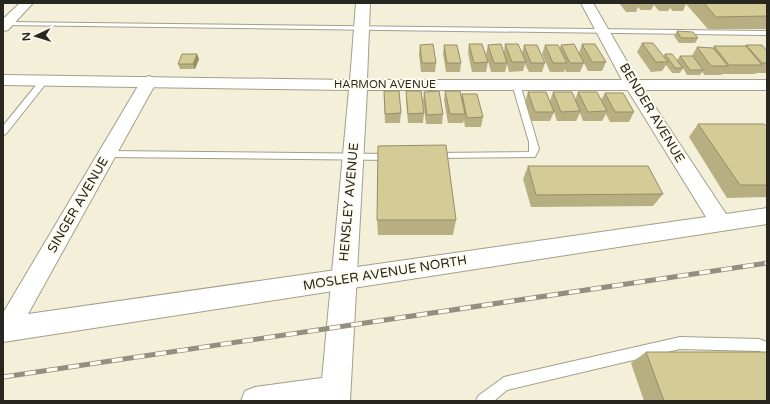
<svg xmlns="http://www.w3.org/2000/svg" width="770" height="404" viewBox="0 0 770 404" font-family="'Varela Round',sans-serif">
<rect width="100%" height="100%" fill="#f3efd9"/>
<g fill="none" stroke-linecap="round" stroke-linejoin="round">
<defs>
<path id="lane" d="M6,22l761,9v4l-763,-10v-2z
M41,79h3l4,2 -42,53 -3,1v-9z
M513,82h6l1,2 17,58 2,7 -4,8 -102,1 -2,-2 2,-2 3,-1 93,-1v-10l-17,-58z
M108,151l284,3 5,3 -5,3 -284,-3 -5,-3z
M680,337l79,2 8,3v12l-8,-3 -79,-2 -173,41 -13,11h-18l2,-5 26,-19z"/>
<path id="street" d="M20,3h13l-25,27 -5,1v-12z
M581,3h12l47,81 86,130 41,-6v16l-764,118v-29l138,-232 2,-3 6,-2 6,2 2,3 -129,233 678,-97 -82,-133z
M336,376l9,4 4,9 -4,9 -6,3h-98l4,-10 10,-4z"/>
<path id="secondary" d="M356,3h14l-3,77h400v10h-400l-17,311h-30l29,-311 -346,-5v-10l347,5z"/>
</defs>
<use href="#lane" stroke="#a39f8a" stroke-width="2"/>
<use href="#street" stroke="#a39f8a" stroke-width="2"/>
<use href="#secondary" stroke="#a39f8a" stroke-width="2"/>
<use href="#lane" fill="#fff" fill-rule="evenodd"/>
<use href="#street" fill="#fff" fill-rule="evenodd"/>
<use href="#secondary" fill="#fff" fill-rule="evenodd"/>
<defs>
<path id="rail" d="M3,377l764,-114"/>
</defs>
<use href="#rail" stroke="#928f80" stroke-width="5"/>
<use href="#rail" stroke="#fefcef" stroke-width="3.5" stroke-dasharray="11" stroke-linecap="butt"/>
</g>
<path fill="#b7af81" d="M619,3h148v26h-59l-22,-25 -3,7h-10l-3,-3 -2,3h-9l-5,-6 -3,5h-10l-3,-3 -2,5h-10z
M677,31l21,7 -3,5h-16l-5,-7z
M642,43l21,13 2,-2 15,10 -3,-4 3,-4h12l5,-9 16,1 1,-2h31l1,-1 21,6v22h-11l-1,1h-33l-1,1h-16l-3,-3 -2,3h-13l-4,-7 -3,5h-8l-6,-8 -4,6 -11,1 -14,-20z
M469,44l19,18 -2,10h-14l-4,-19z
M505,44l17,9 2,-8 21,18 -3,9h-13l-4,-8 -2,7 -14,1 -2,-8 -2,8h-14l-5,-18 2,-9 16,7z
M582,44l24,18 -4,9h-14l-4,-8 -4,9h-14l-1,-3 -1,3h-14l-8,-18 3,-9 15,3 1,-3 18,8z
M420,45l16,18 -1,9h-14l-2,-18z
M444,45l17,18 -1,9h-14l-3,-18z
M197,54l2,5 -4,10h-15l-2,-5z
M384,91l17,22 -1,10h-15z
M406,91l18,22 -1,10h-15l-2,-23z
M445,91l17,6v-3l21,23 -2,10h-16l-1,-7 -1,3h-15l-4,-23z
M424,92l19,22 -1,10h-16l-3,-23z
M528,92l22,9 3,-9 22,8 3,-8 23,8 4,-7 29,19 -5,10h-19l-4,-8 -4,7h-19l-3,-8 -4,8h-19l-3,-9 -4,9h-19l-6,-19z
M698,124l69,3v70l-40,1 -38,-61z
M528,166l135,28 -10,12 -122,1 -8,-28z
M377,220h79l-3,15h-75z
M646,352l121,49h-123l-13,-38z"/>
<path fill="#958e69" d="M197,54l2,5 -4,10 -2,-5z"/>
<path fill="#d5cb96" stroke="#958e69" d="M704,3h63v13l-51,1z
M677,31l16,1 5,6h-17z
M642,43h11l15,19h-12z
M433,44l3,19h-14l-2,-18z
M469,44h13l6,18 -14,1z
M501,44l6,19h-13l-6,-18z
M505,44h13l8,18h-14z
M574,44l10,19h-14l-9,-18z
M582,44h13l11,18h-14z
M444,45h13l4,18h-14z
M524,45h13l8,18h-14z
M545,45h13l9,18h-14z
M746,45h16l5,6v12h-5z
M714,46h32l16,19h-33z
M697,47l16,1 15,18h-17z
M182,54h15l-4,10h-15z
M665,54h7l11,14h-8z
M680,56h13l10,14h-13z
M384,91h15l2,22 -16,1z
M406,91h15l3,22 -16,1z
M439,91l4,23 -16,1 -3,-23z
M445,91h15l5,23h-15z
M528,92h18l8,20h-19z
M553,92h19l8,19 -19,1z
M578,92h19l10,19 -19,1z
M605,93h18l11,19h-19z
M462,94h15l6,23 -16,1z
M698,124h66l3,3v58h-27z
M446,145l10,75h-79l1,-74z
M528,166h120l15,28 -127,1z
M646,352h121v49h-103z"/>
<g text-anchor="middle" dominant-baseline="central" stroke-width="4" stroke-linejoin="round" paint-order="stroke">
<g font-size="11" fill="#28271f" stroke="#fefcef">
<text x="385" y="84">HARMON AVENUE</text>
</g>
<g font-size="13" fill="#28271f" stroke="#fefcef">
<text transform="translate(652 113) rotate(59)">BENDER AVENUE</text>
<text transform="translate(349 202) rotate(-85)">HENSLEY AVENUE</text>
<text transform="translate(78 205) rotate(-60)">SINGER AVENUE</text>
<text transform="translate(385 273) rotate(-9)">MOSLER AVENUE NORTH</text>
</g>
</g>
<rect width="770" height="404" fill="none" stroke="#28271f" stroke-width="8"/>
<g transform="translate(36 36) rotate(266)" stroke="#fefcef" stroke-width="3" paint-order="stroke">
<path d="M0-3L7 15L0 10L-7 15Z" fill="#28271f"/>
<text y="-6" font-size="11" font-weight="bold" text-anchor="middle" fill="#28271f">N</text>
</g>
</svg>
